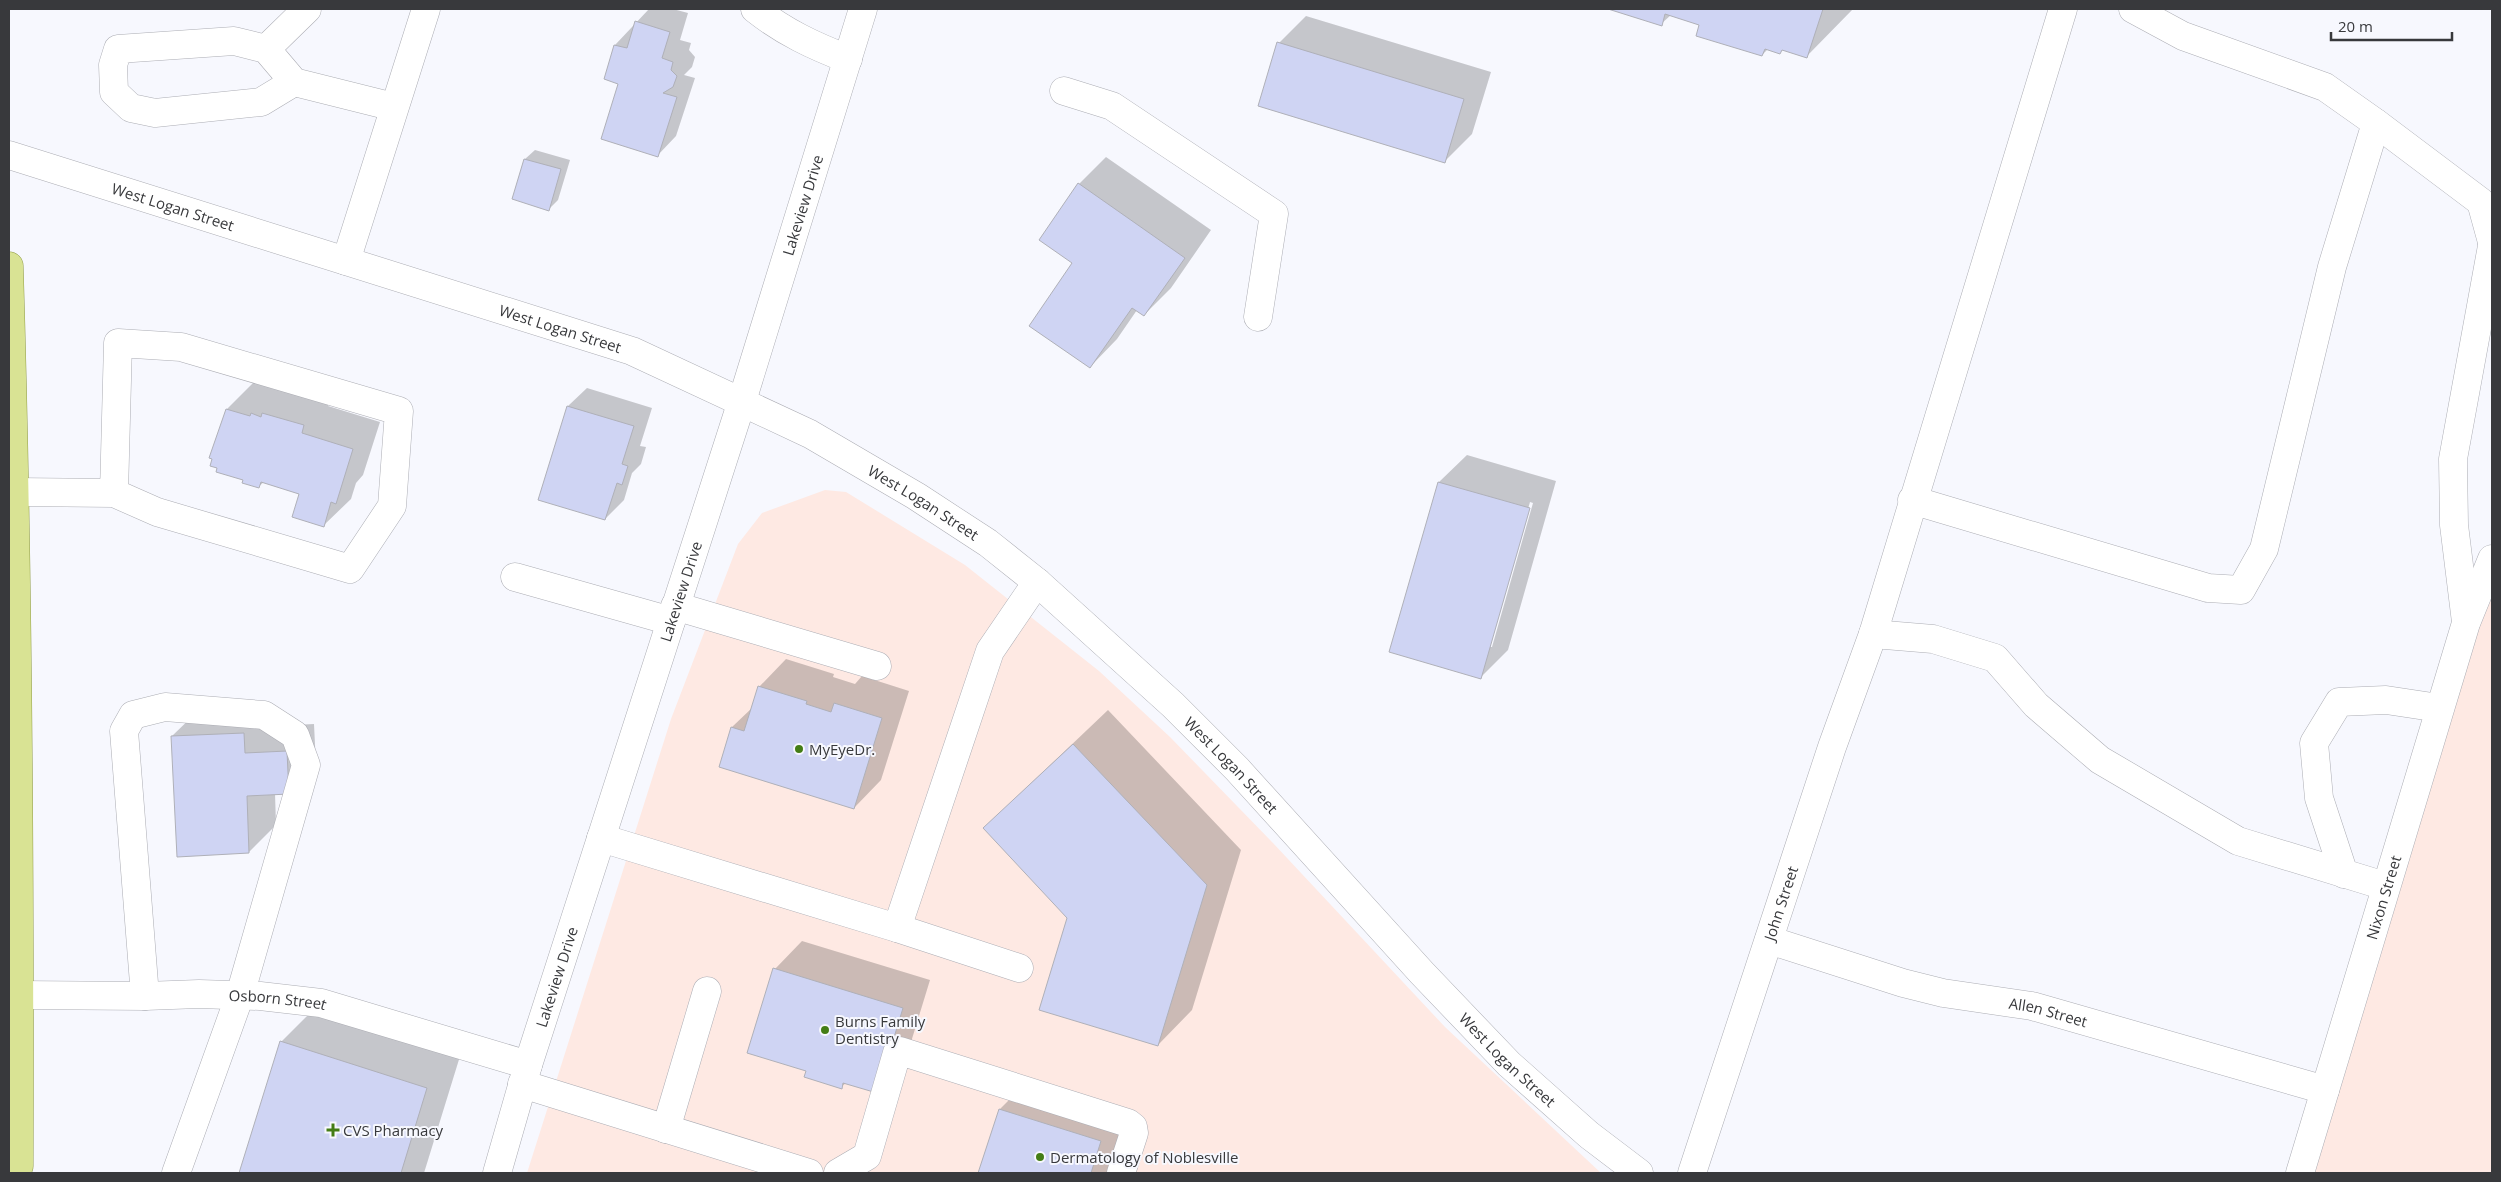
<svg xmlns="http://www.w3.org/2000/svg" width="2501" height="1182" viewBox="0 0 2501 1182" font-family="'Open Sans',sans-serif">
<rect width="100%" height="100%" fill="#f7f8fe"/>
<path fill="#fee9e3" d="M825,490l21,2 119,73 134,106 71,66 103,106 172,184 156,146h-1074l144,-454 67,-175 24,-31z
M2492,594v579h-182l155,-514z"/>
<path fill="#0003" fill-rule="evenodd" d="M649,9h24l15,4 -8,27 11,3 -2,7 6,7 -3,10 -8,8 11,3 -19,58 -18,19 -39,-72 -14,-4 10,-34z
M1612,9h241l-46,47 -24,-7 -3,3 -12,-3 -6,6 -61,-31 -30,-9 -10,9z
M1306,16l185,56 -19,62 -28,28 -165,-119z
M535,150l35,10 -12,40 -9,9 -35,-10 11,-40z
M1106,157l105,73 -40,58 -27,27 -7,-5 -20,29 -27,28 -16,-104 5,-79z
M254,382l77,16 -3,8 52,16 -17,53 -7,8 -5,16 -28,27 -23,-33 -36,-11 -6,5 -39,-20 -5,-9 -4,-1 17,-48z
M587,388l65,20 -12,38 6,1 -5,17 -9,9 -8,27 -19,19 -37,-113z
M1467,455l89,26 -48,169 -27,27 -42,-195zM1530,502l3,1 -41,144h-3z
M786,659l48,15 -1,3 22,7 7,-8 47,15 -28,89 -27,28 -133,-42 11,-39 21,-20 6,-20z
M200,709l72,17 42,-2 2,41 -41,28 1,32 -27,27 -77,-116z
M1108,710l133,140 -49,160 -34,35 -89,-127 -85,-90z
M802,941l128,39 -26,85 -58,18 -5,4 -66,-118z
M316,1007l145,46 -37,120h-184l41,-131z
M1027,1082l100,31 -18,60h-129l20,-64z"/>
<path fill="#cfd4f3" stroke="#afb0b8" d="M1608,9h215l-16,49 -25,-8 -2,4 -15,-5 -3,7 -66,-20 3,-11 -34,-11 -3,12z
M635,21l35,11 -8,26 11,4 -2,8 6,6 -4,11 -10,6 14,4 -19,60 -57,-18 17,-55 -14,-5 10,-34 13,3z
M1277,42l187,57 -19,64 -187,-57z
M524,159l37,10 -12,42 -37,-12z
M1078,183l107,75 -41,58 -12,-8 -42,60 -61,-42 43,-63 -33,-23z
M567,406l67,20 -12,38 6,2 -6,19 -5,-2 -12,37 -67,-20z
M226,409l24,7 1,-3 10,4 1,-4 42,12 -2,8 51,16 -17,55 -5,-2 -7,25 -32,-10 7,-23 -38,-12 -2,6 -17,-5 1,-3 -27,-8 1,-4 -7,-2 2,-7 -3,-1z
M1438,482l92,26 -49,171 -92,-27z
M758,686l49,15 -1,3 25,8 3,-9 48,15 -28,91 -135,-42 12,-40 13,4z
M244,733l1,20 42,-2 2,43 -42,2 2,57 -72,4 -6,-121z
M1073,744l134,141 -49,161 -119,-36 28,-92 -84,-90z
M773,968l130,40 -26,85 -34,-10 -1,6 -38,-12 2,-6 -59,-18z
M280,1041l147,47 -26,85h-162z
M999,1109l102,32 -10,32h-113z"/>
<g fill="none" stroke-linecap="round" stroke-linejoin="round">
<defs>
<g id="minor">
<path d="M755,9c29,23 59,37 93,50"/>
<path d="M266,49l41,-40"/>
<path d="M294,82l-33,20 -106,11 -24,-5 -17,-16 -1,-27 5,-16 116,-8 32,8 28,33 100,25"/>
<path d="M1064,91l48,15 162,108 -16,103"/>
<path d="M2376,123l105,79 11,40"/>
<path id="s1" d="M9,155l623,196 178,83 106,62 72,47 49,39 136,123 64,64 185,204 87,91 80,71 50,38"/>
<path d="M346,261l80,-252"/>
<path d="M16,492l98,1 43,19 193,57 42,-63 7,-95 -218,-64 -63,-4 -4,150"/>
<path d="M1912,500l296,88 33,2 23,-41 68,-282 44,-144 -51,-36 -142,-51 -50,-27"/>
<path d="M515,577l156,44"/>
<path d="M675,606l202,60"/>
<path d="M2466,622l-12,-97 -1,-66 39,-213"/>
<path d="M1873,634l60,5 62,19 41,47 64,55 138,81 147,45"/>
<path d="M601,838l296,90 93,-277 47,-69"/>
<path d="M2344,874l-25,-76 -5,-55 25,-41 47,-2 53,8"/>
<path d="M897,928l122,40"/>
<path id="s2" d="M1769,940l134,43 40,10 89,13 293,84"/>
<path id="s3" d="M19,995l126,1 54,-2 61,2 61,7 207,62"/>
<path d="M145,996l-21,-265 9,-16 32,-8 99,8 31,20 11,30 -66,230 -64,178"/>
<path d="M522,1084l287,89"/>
<path d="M666,1129l41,-138"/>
<path id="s4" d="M497,1173l31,-108 214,-664 121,-392"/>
<path d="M838,1173l29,-17 30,-103 3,-2 228,72 5,4 1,6 -13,40"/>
<path id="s5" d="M1692,1173l140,-426 41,-113 190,-625"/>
<path id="s6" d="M2300,1173l166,-550 26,-64"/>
</g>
<path id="major" d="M9,266c9,300 11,600 10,900l-3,7"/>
</defs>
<use href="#minor" stroke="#acadb4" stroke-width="29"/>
<use href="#major" stroke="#909c47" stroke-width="29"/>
<use href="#minor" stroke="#fff" stroke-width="28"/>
<use href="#major" stroke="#d9e394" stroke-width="28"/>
</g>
<g fill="#447d15" stroke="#f7f8fe" stroke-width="2">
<circle cx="799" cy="749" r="5"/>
<circle cx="825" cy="1030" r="5"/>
<path d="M330.5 1122.5h5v5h5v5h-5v5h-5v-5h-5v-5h5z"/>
<circle cx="1040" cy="1157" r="5"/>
</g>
<g text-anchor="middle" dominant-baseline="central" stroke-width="4" stroke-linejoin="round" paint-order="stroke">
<g font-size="15" fill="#38393c" stroke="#f7f8fe">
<text stroke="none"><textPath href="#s4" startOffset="1015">Lakeview Drive</textPath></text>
<text stroke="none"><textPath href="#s1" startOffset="172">West Logan Street</textPath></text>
<text stroke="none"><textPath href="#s1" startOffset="578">West Logan Street</textPath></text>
<text stroke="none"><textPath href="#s1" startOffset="982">West Logan Street</textPath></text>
<text stroke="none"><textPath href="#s4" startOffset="610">Lakeview Drive</textPath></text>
<text stroke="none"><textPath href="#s1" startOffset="1388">West Logan Street</textPath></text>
<text stroke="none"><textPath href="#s6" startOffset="288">Nixon Street</textPath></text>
<text stroke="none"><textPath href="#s5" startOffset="284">John Street</textPath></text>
<text stroke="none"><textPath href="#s4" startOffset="205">Lakeview Drive</textPath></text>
<text stroke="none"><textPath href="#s3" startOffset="259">Osborn Street</textPath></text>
<text stroke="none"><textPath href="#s2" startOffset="289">Allen Street</textPath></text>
<text stroke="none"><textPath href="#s1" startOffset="1792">West Logan Street</textPath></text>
</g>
<g font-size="15" fill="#38393c" stroke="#f7f8fe" text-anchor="start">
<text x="809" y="749">MyEyeDr.</text>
<text x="835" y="1021">Burns Family<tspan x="835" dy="17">Dentistry</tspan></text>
<text x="343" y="1130">CVS Pharmacy</text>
<text x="1050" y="1157">Dermatology of Noblesville</text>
</g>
</g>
<rect width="2501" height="1182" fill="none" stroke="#38393c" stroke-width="20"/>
<path d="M2331 32v8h121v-8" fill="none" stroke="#38393c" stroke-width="2.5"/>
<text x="2338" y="32" font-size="15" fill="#38393c" stroke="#f7f8fe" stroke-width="4" paint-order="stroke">20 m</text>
</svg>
